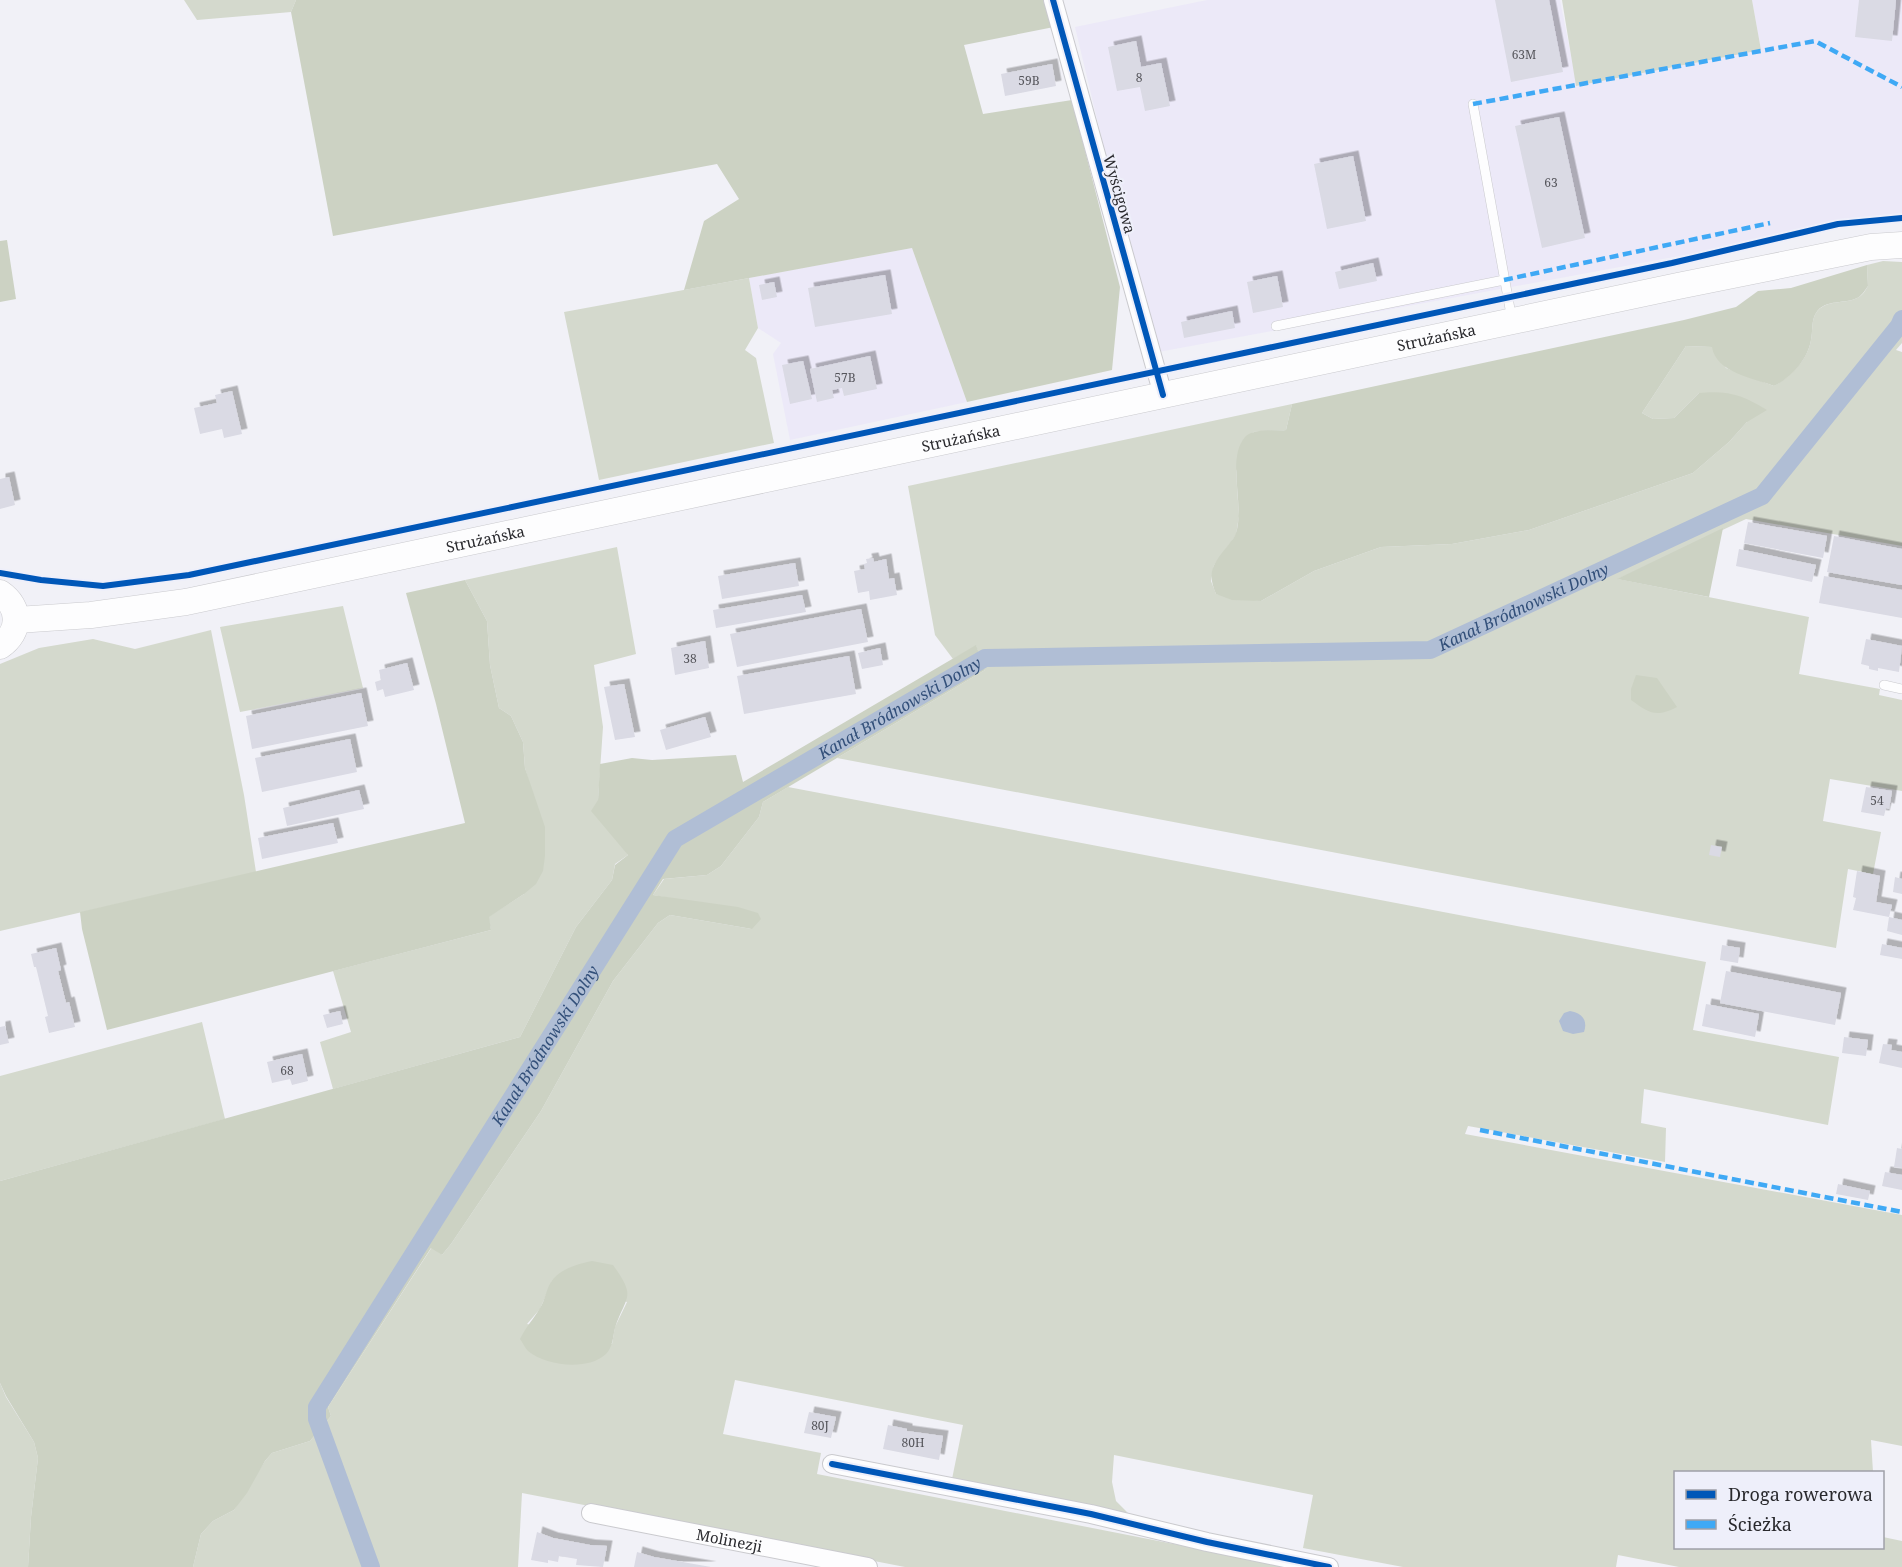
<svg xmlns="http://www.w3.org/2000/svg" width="1902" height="1567" viewBox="0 0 1902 1567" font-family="'Noto Serif',serif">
<defs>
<filter id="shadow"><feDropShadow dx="5.5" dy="-5.5" stdDeviation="0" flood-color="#0004"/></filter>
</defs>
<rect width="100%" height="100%" fill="#f1f1f7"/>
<path fill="#ece9f8" d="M1207,0h353l17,86 184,-36 -9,-50h150v215l-749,138 -78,-326z
M912,248l55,154 -177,38 -17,-86 8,-11 -23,-15 -9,-50z"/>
<path fill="#d4d9cd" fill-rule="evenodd" d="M184,0h112l-5,12 -94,8z
M1562,0h190l9,50 -185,36z
M1883,261l19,1v81l-6,7 6,2v194l-156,-27 -128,60 191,38 -10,57 81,15 -1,6 23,5v91l-72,-12 -7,42 58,11 -8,42 -25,-5 -12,79 -999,-190 148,-88 -9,-24 -23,13 -18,-24 -27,-149 384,-82 -6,26 -33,2 -17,39 3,45 -3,19 -22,30 -3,16 5,13 45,7 53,-30 67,-24 71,-3 77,-14 164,-57 36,-31 18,-20 -48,-29 -25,25 -21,1 -11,-6 44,-67 27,1 13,21 48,18c17,-9 34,-27 37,-46 2,-9 0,-19 5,-27 10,-15 31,-8 43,-16 4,-2 7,-8 9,-11l-1,-21z
M749,278l9,50 -13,22 11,8 18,85 -175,37 -35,-168z
M617,547l19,107 -42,11 9,62 -5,73 30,55 -13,9 -3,16 -36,47 -56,110 -187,52 -13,-47 31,-10 -18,-61 158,-41 -3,-13 36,-23 5,-112 -4,-14 -2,-26 -12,-26 -12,-8 -9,-43 -3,-44 -22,-41z
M343,606l20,82 -123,24 -20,-85z
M211,630l33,165 12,77 -256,59v-267l39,-16 54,-9 42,10z
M788,787l918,175 -13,68 146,27 -11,68 -184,-36 -3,34 25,5 -1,34 -197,-36 -3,8 437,81v231l-31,-6 2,32h-197v76h206l1,-11 19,4v26h-223l-61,-12 -2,12h-213l-100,-19 10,-53 -199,-40 -2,27 4,19 12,12 -176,-34 11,-54 -228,-45 -12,54 98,19 -4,21 474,93h-386l-383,-74 -4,74h-325l8,-33 12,-13 21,-11 31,-49 7,-8 38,-12 21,-25 -3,-9 104,-160 10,8 9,-11 90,-133 72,-130 45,-58 12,-8 82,14 -72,-29 -27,-5 11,-16 43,-4 14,-9 38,-49 4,-15zM552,1281l75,21 -12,25 -3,17 -85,-20 13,-15z
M202,1022l23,97 -225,62v-105z
M0,1383l6,14 28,45 4,16 -7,59 -3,50h-28z"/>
<path fill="#ccd2c3" d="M296,0h750l8,27 -90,18 19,69 89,-14 48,187 -8,83 -145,32 -55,-154 -228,42 20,-69 35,-22 -22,-35 -384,72 -42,-224z
M7,240l9,59 -16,3v-61z
M1867,265l1,21c-2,3 -6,9 -9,11 -12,8 -34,1 -43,16 -5,8 -3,18 -5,27 -3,19 -20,38 -37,46 -20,-8 -58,-13 -62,-39l-26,-1 -44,67 11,6 21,-1 25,-25c29,-3 44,2 68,17l-20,12 -18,20 -36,31 -164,57 -77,14 -71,3 -67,24 -53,30 -29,-1 -16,-6c-10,-23 -2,-31 13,-50 2,-3 6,-7 7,-11 9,-28 -10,-74 9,-96 8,-9 30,-6 41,-7l6,-26 392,-84 52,-13 22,-16 33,-3z
M1723,528l-14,69 -92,-18z
M465,580l22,41 3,44 9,43 12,8 12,26 2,26 20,59v29l-2,15 -7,13 -12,10 -35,23 2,13 -384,100 -25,-101 -2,-17 385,-89 -29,-119 -30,-111z
M976,645l9,25 -222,132 -4,15 -38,49 -14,9 -44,4 -10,16 85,12 20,6 3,6 -9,10 -82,-14 -12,8 -45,58 -72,130 -90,133 -9,11 -11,-7 -103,159 3,9 -21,25 -38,12 -7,8 -18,32 -13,17 -21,11 -12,13 -8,33h-165l3,-50 7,-59 -4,-16 -28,-46 -6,-13v-202l520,-144 56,-110 36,-47 3,-15 13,-10 -37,-44 7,-11 2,-36 32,-6 20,2 84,-5 7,27z
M1636,675l21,3 20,29c-21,11 -28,6 -46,-7v-11z
M592,1261l21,4c24,33 13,30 2,63 -2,8 -2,19 -9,26 -18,17 -60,12 -78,-3 -3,-3 -5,-8 -8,-12 7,-14 13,-19 20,-31 5,-8 6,-18 11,-26 8,-13 27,-18 41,-21z"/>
<path fill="#b0bed5" d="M1570,1011c12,2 18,9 14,21l-11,2 -10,-3 -4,-10 5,-8z"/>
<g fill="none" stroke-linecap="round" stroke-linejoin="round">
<path stroke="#b0bed5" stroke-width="18" id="s1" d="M371,1567l-54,-148v-12l358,-568 310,-181 445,-8 332,-154 137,-170 3,-7"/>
</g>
<path fill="#dadae4" filter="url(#shadow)" d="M1495,0h54l14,72 -52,10z
M1859,0h37l-4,41 -37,-4z
M1136,41l5,26 20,-4 9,43 -25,5 -5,-24 -23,4 -9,-44z
M1052,64l4,22 -51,10 -4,-22z
M1559,117l26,121 -43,10 -27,-122z
M1353,156l13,65 -39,8 -13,-65z
M1373,263l4,18 -38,8 -4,-17z
M885,275l7,39 -77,13 -7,-39z
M1277,276l6,31 -30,6 -6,-31z
M774,282l3,15 -15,3 -3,-15z
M1232,311l3,17 -51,10 -3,-16z
M870,356l7,33 -33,7 -2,-8 -10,2 2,8 -17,4 -7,-33z
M803,361l9,38 -22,5 -8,-39z
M232,391l10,43 -18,4 -2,-9 -22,5 -6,-26 23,-5 -2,-8z
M9,477l6,28 -15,4v-30z
M1748,522l79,14 -4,22 -79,-15z
M1834,536l68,13v36l-75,-13z
M1739,549l77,16 -4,17 -76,-16z
M873,558l1,4 12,-3 3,20 5,-1 3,17 -27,5 -1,-9 -11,2 -4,-22 11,-2 -1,-5 3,-1 -1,-4z
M795,563l4,23 -77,13 -4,-23z
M1824,576l78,14v28l-83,-15z
M802,595l4,17 -90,16 -3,-18z
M861,609l7,33 -131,25 -7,-33z
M1866,639l36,7 -3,26 -21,-4v3l-9,-2v-3l-8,-2z
M705,641l4,27 -34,7 -4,-27z
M880,648l3,17 -21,4 -4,-16z
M849,656l7,38 -112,20 -7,-38z
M407,663l7,27 -29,7 -2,-8 -6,2 -2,-9 6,-2 -2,-10z
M624,684l11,53 -20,3 -11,-53z
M361,693l7,33 -116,23 -6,-33z
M705,717l6,20 -45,13 -6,-20z
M350,739l7,33 -95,20 -7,-34z
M1866,787l26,4 -3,18 -3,-1 -2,8 -23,-4z
M359,790l5,19 -77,17 -4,-18z
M333,823l5,20 -76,16 -4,-21z
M1711,845l11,2 -2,10 -11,-2z
M1857,871l23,5 -4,26 16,3 -3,12 -36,-7 3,-12 -3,-1z
M1895,877l7,2v15l-9,-2z
M1889,917l13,3v15l-15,-4z
M1882,944l20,4v11l-22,-4z
M1722,945l18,3 -2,15 -18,-3z
M56,948l5,22 -3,1 8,32 3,-1 6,25 -26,6 -4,-16 3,-1 -12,-49h-2l-3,-13z
M1726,971l115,22 -6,32 -115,-22z
M1706,1004l53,10 -4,23 -53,-11z
M340,1011l3,13 -16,4 -4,-13z
M5,1026l4,17 -9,2v-18z
M1844,1037l24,3 -2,16 -24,-3z
M1883,1044l9,1 -1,5 11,2v16l-23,-5z
M302,1054l6,27 -16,4 -2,-6 -18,4 -5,-21z
M1897,1148l5,1v19l-8,-1z
M1885,1172l17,3v15l-20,-4z
M1838,1184l32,7 -2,9 -32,-6z
M809,1412l27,5 -5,21 -27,-5z
M888,1425l19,4v2l36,5 -4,24 -56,-11z
M537,1532l16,6 37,7 17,1 -4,21 -27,-2 1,-6 -18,-3 -1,6 -10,-2v3l-17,-3z
M637,1552l17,5 57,10h-77z"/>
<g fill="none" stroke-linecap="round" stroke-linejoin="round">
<defs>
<path id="service" d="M1473,104l39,216
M1276,326l228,-46
M1884,685l18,4"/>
<g id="minor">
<path d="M1053,0l110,395"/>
<path d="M832,1464l259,50 116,28 122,25"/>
<path id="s2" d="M591,1513l277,54"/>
</g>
<g id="secondary">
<path d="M0,593c21,14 21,39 0,53"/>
<path id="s3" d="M17,620l74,-5 95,-13 1492,-316 193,-39 31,-2"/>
</g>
</defs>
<use href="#service" stroke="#cacace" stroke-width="10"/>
<use href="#minor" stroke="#cacace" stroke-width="20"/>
<use href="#secondary" stroke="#cacace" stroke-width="27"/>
<use href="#service" stroke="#fdfdfe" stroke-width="9"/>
<use href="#minor" stroke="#fdfdfe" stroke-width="18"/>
<use href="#secondary" stroke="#fdfdfe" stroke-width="26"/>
<path stroke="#3fa9f5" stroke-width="4.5" stroke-dasharray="9 4.5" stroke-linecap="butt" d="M1473,104l342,-63 87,46
M1504,280l266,-57
M1480,1130l422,82"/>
<defs>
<path id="cycleway" d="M1053,0l110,395
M0,573l41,7 62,6 86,-11 1483,-312 166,-39 64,-6
M832,1464l259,50 116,28 122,25"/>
</defs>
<use href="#cycleway" stroke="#eeeffa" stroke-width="10"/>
<use href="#cycleway" stroke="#0057b8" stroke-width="6"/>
</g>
<g text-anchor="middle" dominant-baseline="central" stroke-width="4.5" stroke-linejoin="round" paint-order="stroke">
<g font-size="12" fill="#55555b">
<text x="1524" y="54">63M</text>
<text x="1139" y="77">8</text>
<text x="1029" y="80">59B</text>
<text x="1551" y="182">63</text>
<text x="845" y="377">57B</text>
<text x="690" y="658">38</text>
<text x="1877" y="800">54</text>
<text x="287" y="1070">68</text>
<text x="820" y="1425">80J</text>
<text x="913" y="1442">80H</text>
</g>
<g font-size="15" fill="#29292d" stroke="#eeeffa">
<text transform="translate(1120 194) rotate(74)">Wyścigowa</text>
<text stroke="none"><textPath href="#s3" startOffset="1448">Strużańska</textPath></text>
<text stroke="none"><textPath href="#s3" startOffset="962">Strużańska</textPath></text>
<text stroke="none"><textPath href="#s3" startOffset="476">Strużańska</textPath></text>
<text stroke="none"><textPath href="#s2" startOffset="141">Molinezji</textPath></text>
</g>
<g font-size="16" font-style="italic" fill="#33507a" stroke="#eeeffa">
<text stroke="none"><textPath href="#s1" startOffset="1748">Kanał Bródnowski Dolny</textPath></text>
<text stroke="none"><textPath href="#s1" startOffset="1101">Kanał Bródnowski Dolny</textPath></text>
<text stroke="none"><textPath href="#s1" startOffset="597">Kanał Bródnowski Dolny</textPath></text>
</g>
</g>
<rect x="1674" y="1471" width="210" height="78" fill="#eeeffa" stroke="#9fa0a8" stroke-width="1.5"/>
<rect x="1686" y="1490" width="30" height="9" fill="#0057b8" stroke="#9fa0a8" stroke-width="1.5"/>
<text x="1728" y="1501" font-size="18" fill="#29292d">Droga rowerowa</text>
<rect x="1686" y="1520" width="30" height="9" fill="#3fa9f5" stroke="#9fa0a8" stroke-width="1.5"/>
<text x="1728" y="1531" font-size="18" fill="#29292d">Ścieżka</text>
</svg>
